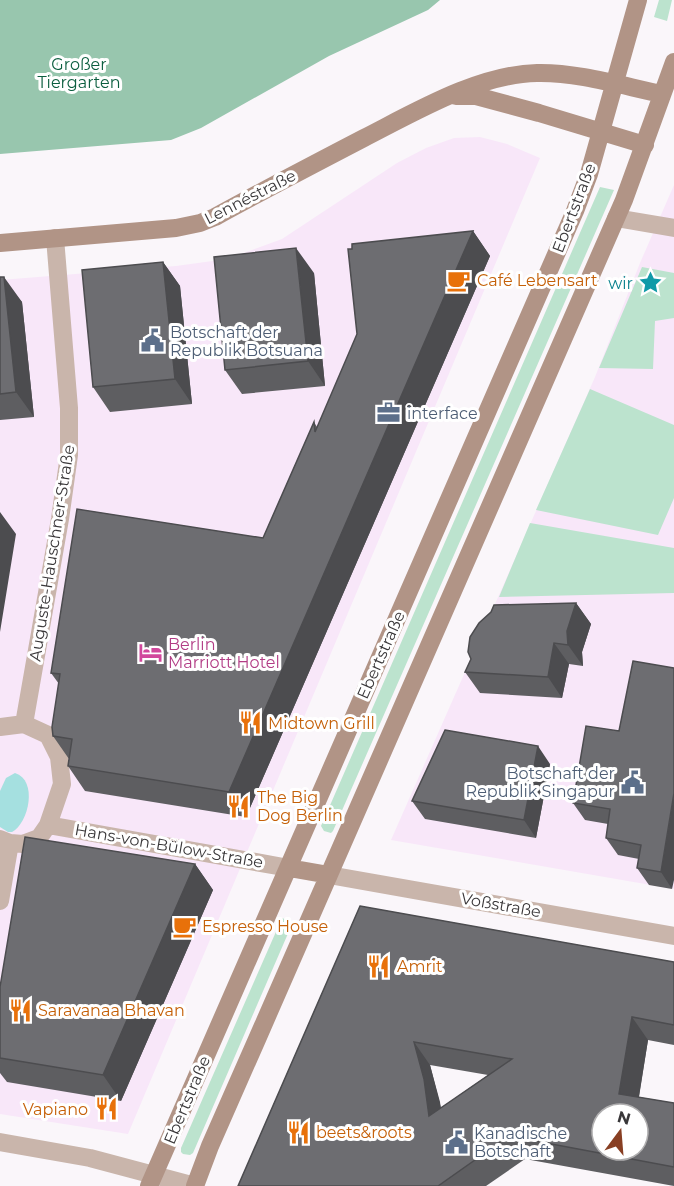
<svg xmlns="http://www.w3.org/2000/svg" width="674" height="1186" viewBox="0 0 674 1186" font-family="Montserrat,sans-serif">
<rect width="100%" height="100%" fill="#faf6fa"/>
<path fill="#f8e7f9" d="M480,137l27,7 33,14 -412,976 -128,-20v-834l176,-14 51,-7 55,-20 115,-76 29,-15 28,-10z
M674,185v704l-283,-49 204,-463 45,-114z"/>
<path fill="#bce3ce" d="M659,0h13l-5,21 -13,-4z
M600,187l14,3 -281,641 -2,2 -7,-2 -3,-5z
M642,267l32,6v45l-19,3 -2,48 -54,-1z
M590,389l84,36v73l-16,37 -122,-25z
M530,523l144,25v45l-175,4z
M282,918l11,4 -100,231 -3,2 -7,-1 -2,-2v-4z"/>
<path fill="#98c6ae" d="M0,0h440l-12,10 -99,46 -128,72 -30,12 -171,14z"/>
<path fill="#a5e0e0" d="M15,773c23,7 14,50 -3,59h-4l-8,-5v-36l6,-13z"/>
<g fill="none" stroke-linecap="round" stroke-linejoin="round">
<path stroke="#c9b5ab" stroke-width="18" d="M616,218l58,10
M24,724l36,-205 9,-64v-47l-14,-170
M0,727l24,-3 24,11 11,22 3,27 -14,41 -9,13 -16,6 -13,-1 -10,-4
M48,825l241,43
M329,875l345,61
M0,901l10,-58
M0,1142l90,16 105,28"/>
<path stroke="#b19486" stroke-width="18" d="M456,96h20l63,17 106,32
M0,243l176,-15 24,-5 15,-6c49,-27 99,-53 149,-79 51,-26 115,-64 173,-65 40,-1 86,13 125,21
M289,868l40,7
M149,1186l426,-975 14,-37 49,-174
M195,1186l15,-40 48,-109 366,-837 50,-138"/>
</g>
<path fill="#5e5e61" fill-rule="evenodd" d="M473,231l17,25 -244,561 -161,-26 -17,-25 1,-7 -16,-23 6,-52 -8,-11 212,-135 51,-116 3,5z
M163,262l17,24 12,118 -82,8 -17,-25z
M314,273l11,113 -83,8 -17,-24z
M0,277l22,25 12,115 -34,3z
M576,603l15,21 -9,28 1,14 -14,-2 -7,34 -82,-5 -15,-21z
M619,731l53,158 -23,-4 -12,-17 2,-9 -21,-4 -12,-17 2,-14 -23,-4 -12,-17z
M550,764l-14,74 -111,-19 -13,-18z
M195,864l18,26 -92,211 -114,-19 -7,-9v-86z
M360,906l314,56v83l-26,-5 -9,57 35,6v83l-149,-27 -39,27h-248zM430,1065l58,10 -47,33z"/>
<path fill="#4c4c4f" d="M473,231l17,25 -244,561 -17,-25z
M296,248l18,25 11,113 -17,-25z
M163,262l17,24 12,118 -17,-25z
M4,277l18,25 12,115 -18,-25z
M0,512l16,22 -16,98z
M576,603l15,21 -9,28 1,14 -15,-21 -1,-14z
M554,643l15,21 -7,34 -14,-21z
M538,746l12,18 -14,74 -12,-18z
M674,793v87l-2,9 -11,-17z
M195,864l18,26 -92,211 -18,-26z
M632,1017l16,23 -12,74 -17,-20z
M414,1042l16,23 10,37 5,37 -16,-23z"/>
<path fill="#6d6d71" stroke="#4c4c4f" stroke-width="1.5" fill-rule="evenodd" d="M473,231l-244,561 -161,-26 4,-27 -19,-3 -1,-9 8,-53 -9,-1 26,-164 186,29 51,-116 1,10 42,-98 -9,-85h4v-5z
M296,248l12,113 -83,9 -11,-113z
M163,262l12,117 -82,8 -11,-117z
M0,277h4l12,115 -16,2z
M576,603l-9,28 1,14 -14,-2 -6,34 -83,-5 6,-13 -3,-7 2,-15 9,-14 12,-11 3,-7z
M633,661l41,7v125l-13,79 -24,-4 4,-23 -35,-7 4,-29 -37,-6 13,-77 33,5z
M445,730l93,16 -14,74 -112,-19z
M25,837l170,27 -92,211 -103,-17v-71z
M360,906l314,56v63l-42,-8 -13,77 55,9v64l-165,-31 -71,50h-200zM414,1042l98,17 -83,57 -5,-37zM602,1114h36v36h-36z"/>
<defs>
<symbol id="cafe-bare" viewBox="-9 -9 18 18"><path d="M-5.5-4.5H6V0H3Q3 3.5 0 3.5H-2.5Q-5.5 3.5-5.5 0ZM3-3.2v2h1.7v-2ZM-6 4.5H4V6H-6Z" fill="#e8710a" stroke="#fff" stroke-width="2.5" paint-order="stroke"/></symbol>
<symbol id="sight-bare" viewBox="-9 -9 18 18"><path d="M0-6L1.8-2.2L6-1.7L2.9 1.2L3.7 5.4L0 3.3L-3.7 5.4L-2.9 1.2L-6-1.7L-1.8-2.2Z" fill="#0f9aa8" stroke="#fff" stroke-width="2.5" paint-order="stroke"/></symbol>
<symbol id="civic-bare" viewBox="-9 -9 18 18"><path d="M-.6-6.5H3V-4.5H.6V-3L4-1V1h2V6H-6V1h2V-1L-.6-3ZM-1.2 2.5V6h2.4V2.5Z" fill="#5c6f8a" stroke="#fff" stroke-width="2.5" paint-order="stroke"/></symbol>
<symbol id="office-bare" viewBox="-9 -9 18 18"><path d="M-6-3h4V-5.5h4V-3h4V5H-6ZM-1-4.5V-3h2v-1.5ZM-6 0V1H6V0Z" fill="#5c6f8a" stroke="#fff" stroke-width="2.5" paint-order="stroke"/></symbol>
<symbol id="hotel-bare" viewBox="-9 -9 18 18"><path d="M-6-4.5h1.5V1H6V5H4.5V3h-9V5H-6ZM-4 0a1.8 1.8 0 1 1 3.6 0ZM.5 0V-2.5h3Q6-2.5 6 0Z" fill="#d1479c" stroke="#fff" stroke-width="2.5" paint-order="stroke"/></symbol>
<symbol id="restaurant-bare" viewBox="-9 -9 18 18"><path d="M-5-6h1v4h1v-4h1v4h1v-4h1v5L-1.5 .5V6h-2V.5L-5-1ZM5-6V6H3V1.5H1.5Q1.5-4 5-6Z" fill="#e8710a" stroke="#fff" stroke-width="2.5" paint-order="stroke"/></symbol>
</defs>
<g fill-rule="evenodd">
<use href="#cafe-bare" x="442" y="264" width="33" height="33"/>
<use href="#sight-bare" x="634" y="266" width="33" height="33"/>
<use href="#civic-bare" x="136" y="324" width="33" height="33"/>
<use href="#office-bare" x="372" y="396" width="33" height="33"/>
<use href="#hotel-bare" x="134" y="636" width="33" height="33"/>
<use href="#restaurant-bare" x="234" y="706" width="33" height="33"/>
<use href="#civic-bare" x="616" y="766" width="33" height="33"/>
<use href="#restaurant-bare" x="222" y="790" width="33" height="33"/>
<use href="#cafe-bare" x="168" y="910" width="33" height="33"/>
<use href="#restaurant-bare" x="362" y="950" width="33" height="33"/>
<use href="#restaurant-bare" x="4" y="994" width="33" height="33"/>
<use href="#restaurant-bare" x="90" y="1092" width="33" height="33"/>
<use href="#restaurant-bare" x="282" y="1116" width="33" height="33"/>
<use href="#civic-bare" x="440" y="1126" width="33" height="33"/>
</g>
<g text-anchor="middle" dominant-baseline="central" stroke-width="6" stroke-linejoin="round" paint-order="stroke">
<g font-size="16" fill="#0b5e3f" stroke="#fff">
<text x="79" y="64">Großer<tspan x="79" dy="18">Tiergarten</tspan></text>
</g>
<g font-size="16" fill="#393739" stroke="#fff">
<text transform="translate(250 197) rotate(-27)">Lennéstraße</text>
<text transform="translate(574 208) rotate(-69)">Ebertstraße</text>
<text transform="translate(52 553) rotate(-81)">Auguste-Hauschner-Straße</text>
<text transform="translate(381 655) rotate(-66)">Ebertstraße</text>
<text transform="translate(169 846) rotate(10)">Hans-von-Bülow-Straße</text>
<text transform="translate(501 905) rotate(10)">Voßstraße</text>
<text transform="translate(187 1100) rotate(-67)">Ebertstraße</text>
</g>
<g font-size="16" fill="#c56008" stroke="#fff" text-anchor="start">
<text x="477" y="280">Café Lebensart</text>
<text x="268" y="723">Midtown Grill</text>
<text x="257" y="797">The Big<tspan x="257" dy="18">Dog Berlin</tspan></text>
<text x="202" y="926">Espresso House</text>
<text x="397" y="966">Amrit</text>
<text x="38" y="1010">Saravanaa Bhavan</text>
<text x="88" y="1109" text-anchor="end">Vapiano</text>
<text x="316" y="1132">beets&amp;roots</text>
</g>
<g font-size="16" fill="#0d838f" stroke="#fff" text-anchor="end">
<text x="633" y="283">wir</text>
</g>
<g font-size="16" fill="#4e5e75" stroke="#fff" text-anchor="start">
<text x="170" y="332">Botschaft der<tspan x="170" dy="18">Republik Botsuana</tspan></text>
<text x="407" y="413">interface</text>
<text x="615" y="773" text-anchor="end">Botschaft der<tspan x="615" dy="18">Republik Singapur</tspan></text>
<text x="474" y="1133">Kanadische<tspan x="474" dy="18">Botschaft</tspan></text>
</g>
<g font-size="16" fill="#b23c85" stroke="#fff" text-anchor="start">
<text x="168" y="644">Berlin<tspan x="168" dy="18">Marriott Hotel</tspan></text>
</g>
</g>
<g transform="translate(620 1132) rotate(16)"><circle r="28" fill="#ffffff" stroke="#b0afb0" stroke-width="1.5"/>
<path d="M0-4.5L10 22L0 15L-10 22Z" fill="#883f23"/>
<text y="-9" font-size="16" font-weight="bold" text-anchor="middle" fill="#393739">N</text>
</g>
</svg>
